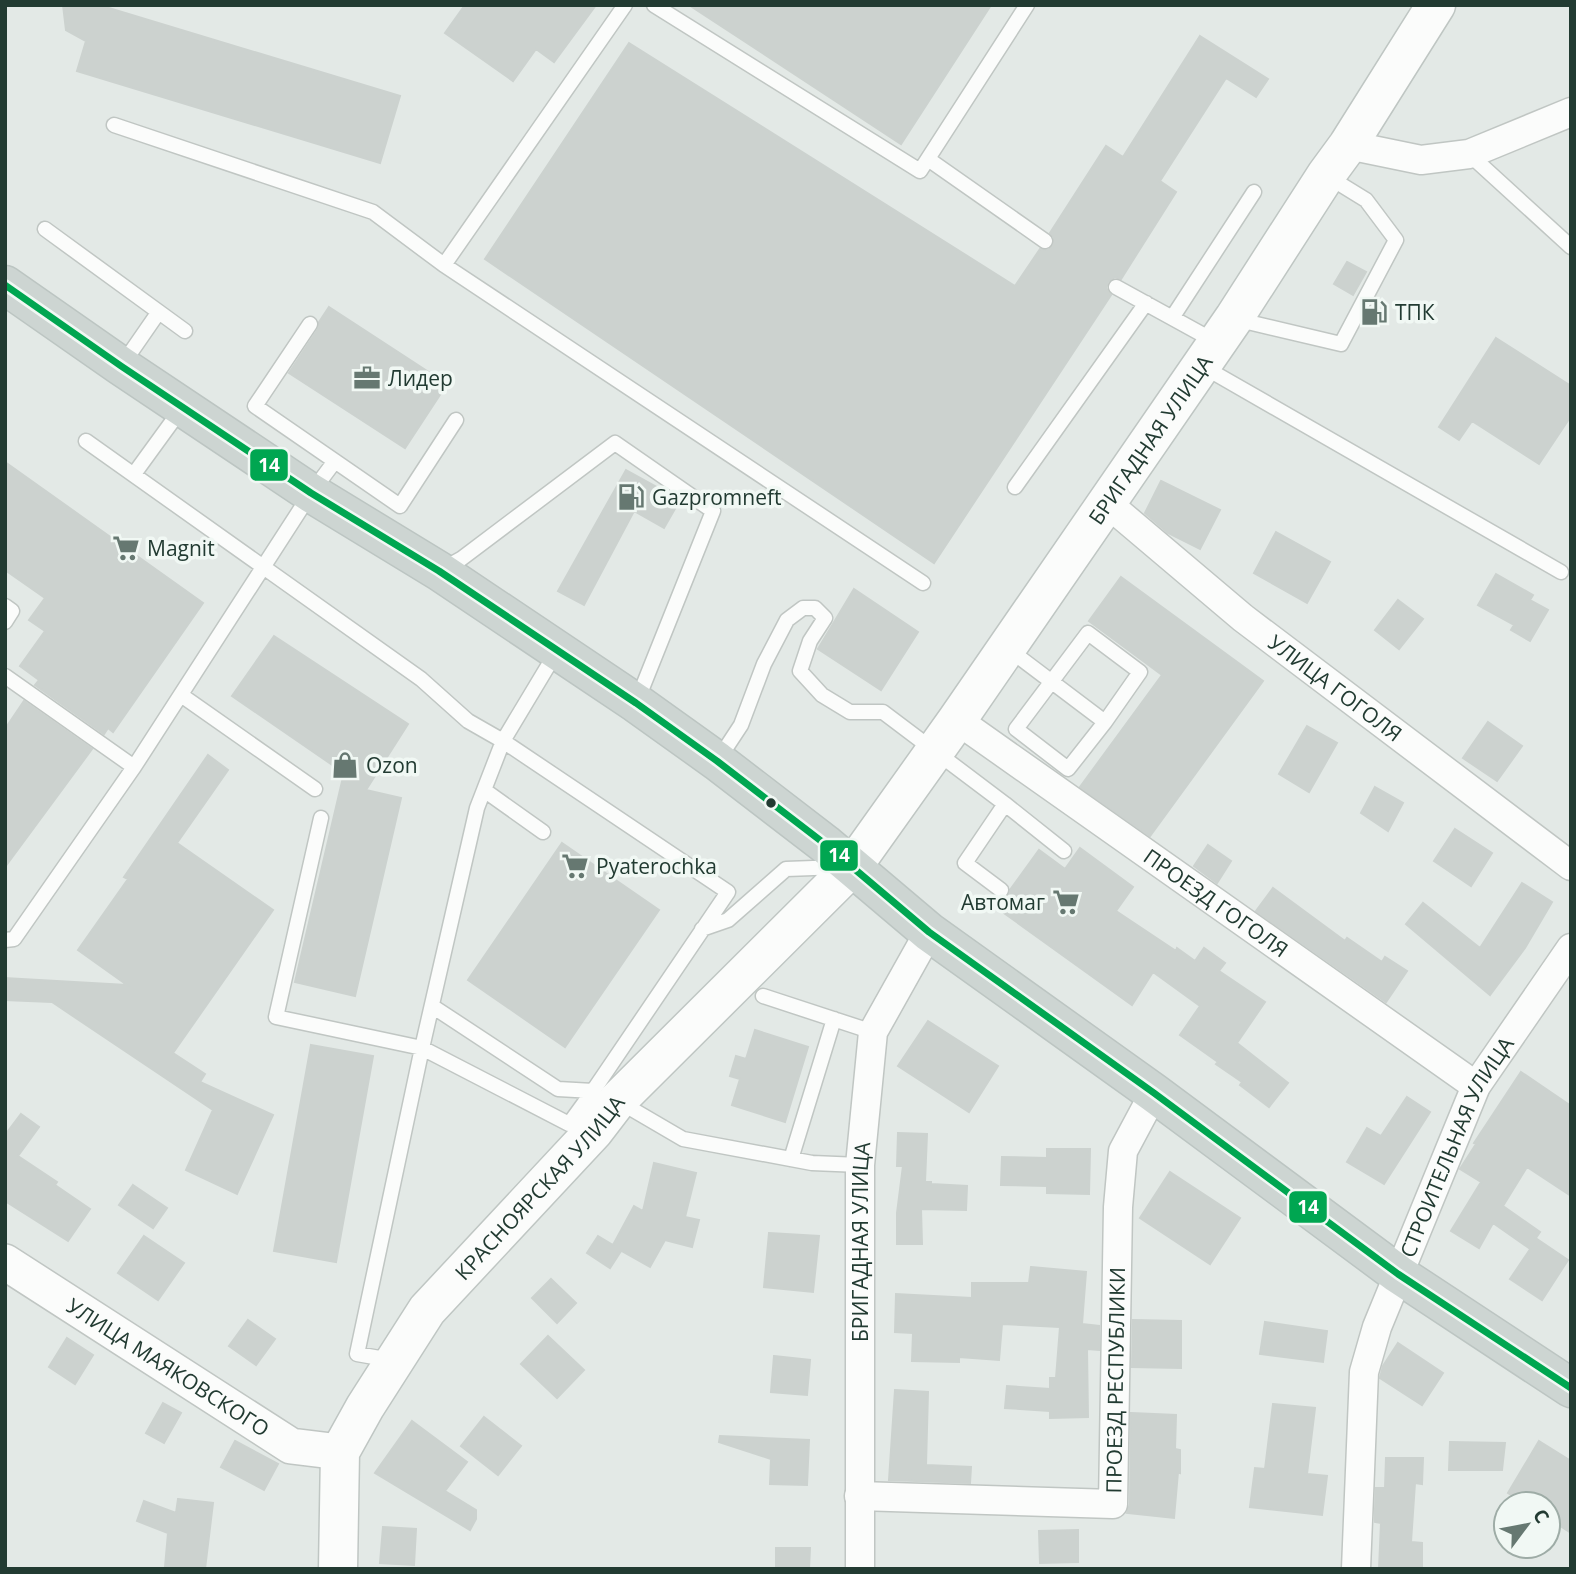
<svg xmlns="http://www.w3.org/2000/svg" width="1576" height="1574" viewBox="0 0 1576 1574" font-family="'Open Sans',sans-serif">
<rect width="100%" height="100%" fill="#e3e9e6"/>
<path fill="#ccd2cf" stroke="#ccd2cf" stroke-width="2" d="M63,5h36l301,91 -20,67 -303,-92 9,-30 -20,-11z
M465,5h131l-42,57 -18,-13 -23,32 -68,-48z
M689,5h302l-90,139z
M1200,36l68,43 -12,18 -30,-19 -66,103 16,11 -55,87 -6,-2 -7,5 -2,6 5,7 -177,268 -449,-304 144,-216 386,243 25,-37 8,1 5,-4 1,-8 -4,-5 56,-87 17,11z
M1347,262l19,10 -13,23 -19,-11z
M329,307l118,77 -42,64 -116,-75 29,-44 1,-7z
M1496,338l75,48v30l-32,48 -67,-43 -13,19 -20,-13z
M5,462l198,141 -90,129 -5,-4 -4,6 -69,-49 4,-5 -19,-14 25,-35 -16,-11 16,-22 -40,-28z
M626,470l54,30 -16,28 -30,-17 -50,94 -26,-14z
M1161,481l59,29 -20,39 -32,-16 -23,-20z
M1276,532l54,30 -23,41 -53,-30z
M1496,574l37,21 -3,5 18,10 -18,31 -19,-11 3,-5 -36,-20z
M1121,577l142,104 -113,155 -70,-49 82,-112 -73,-54z
M854,589l64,43 -37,58 -63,-41z
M1398,600l25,19 -24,30 -24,-19z
M274,636l134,88 -42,66 35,8 -46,198 -60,-14 49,-209 -112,-77z
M24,701l68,48 -87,118v-138z
M1488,722l34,24 -25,35 -34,-23z
M1307,726l30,17 -28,49 -30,-18z
M208,755l20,15 -51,73 96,67 -100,143 32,21 -5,8 73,33 -36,79 -51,-24 27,-60 -161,-108 -47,-2v-22l122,7 -49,-35 50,-71 -4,-2z
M1375,787l28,16 -15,28 -27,-18z
M1455,829l37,24 -21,33 -37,-25z
M562,843l97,67 -94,137 -97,-67z
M1208,845l23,16 -14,22 -23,-17z
M1080,848l53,39 -17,24 60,40 1,-3 18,13 9,-13 21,15 -6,8 46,31 -28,41 51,40 -19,24 -29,-22 2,-3 -26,-18 2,-2 -38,-27 20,-29 -47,-34 -21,33 -135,-97 12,-13 1,-5 29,-40 26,19z
M1522,883l30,19 -27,46 -35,47 -84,-71 17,-21 57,45z
M1273,888l72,53 2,-3 35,24 3,-5 22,14 -21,31 -130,-91z
M928,1021l70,45 -29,46 -71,-46z
M755,1030l53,17 -23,75 -53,-17 8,-26 -10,-3 6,-20 10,3z
M311,1045l62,11 -37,206 -62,-11z
M1521,1072l50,34v90l-44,-29 -24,39 37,26 -11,16 -36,-25 -14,25 -28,-17 30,-49 -21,-13 16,-25 -2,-1z
M1407,1097l23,15 -46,72 -37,-22 20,-34 14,8z
M21,1114l18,13 -21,29 39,26 -2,3 35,24 -22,32 -63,-40v-66z
M898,1133l29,1 -2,48h6v2l36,2 -1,24 -45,-1 1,35h-25v-31l6,-47h-6z
M1047,1149h43l-1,45 -42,-1v-7l-46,-1 1,-28 45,1z
M654,1163l42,10 -11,44 14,3 -7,27 -27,-7 -15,27 -32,-18 3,2 -11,17 -23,-15 11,-17 15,9 21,-39 9,5z
M1170,1172l70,46 -30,46 -70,-46z
M133,1185l34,23 -14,20 -34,-23z
M769,1233l50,3 -6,56 -49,-5z
M144,1236l40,27 -26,37 -40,-27z
M1537,1239l31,21 -26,40 -32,-21z
M1031,1267l55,5 -4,52 17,2v24l-12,-1 1,68 -38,1v-7l-45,-3 2,-22 43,3v-11h6l4,-51 -58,-3 -3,36 -40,-3v5l-47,-1 1,-28 -18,-1 1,-38 76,4v-15h57z
M551,1279l25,24 -19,20 -25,-25z
M248,1320l27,19 -19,26 -27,-19z
M1133,1320l48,1v47l-49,-1z
M1265,1322l62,9 -4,31 -63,-8z
M548,1336l36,34 -27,28 -36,-34z
M67,1338l26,17 -18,29 -26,-17z
M1398,1343l45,30 -21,32 -42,-27 3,-12z
M774,1356l36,4 -3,35 -36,-3z
M895,1390l33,2 -2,73 45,2 -1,16 -81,-3z
M163,1403l18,10 -17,30 -18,-10z
M1273,1404l42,4 -8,66 20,2 -5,39 -72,-8 5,-39 10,1z
M1131,1413l45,2 -1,34 5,1v23l-2,-1 -4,46 -47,-5 3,-9z
M484,1417l37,29 -23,29 -37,-29z
M412,1421l55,41 -22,29 31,19v9l-6,11 -95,-57z
M720,1436l89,4 -2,45 -37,-1 1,-25 -52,-17z
M235,1441l43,23 -14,26 -43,-23z
M1539,1441l32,20v72l-23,-15v-14h-23l-17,-11z
M1450,1442l55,1 -3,27h-53z
M1386,1458h37l-1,26 -7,-1 -4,59 11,1v26h-43l2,-46 -6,-1v-13l1,-21h9z
M178,1499l35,4 -8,66 -40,-2 3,-34 -31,-12 7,-20 32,12z
M383,1527l33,2 -2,36 -34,-2z
M1078,1530v32l-38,1 -1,-32z
M776,1548h34l-1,21h-33z"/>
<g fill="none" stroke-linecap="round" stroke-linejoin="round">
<defs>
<path id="service" d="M654,5l266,166 107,-166
M114,125l259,87 71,53 479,318
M1469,154l102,93
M928,159l117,82
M45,229l140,102
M444,265l181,-260
M1116,287l100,55
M1172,318l82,-126
M1235,319l106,25 55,-104 -30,-40 -39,-24
M310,324l-55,82 145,100 56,-86
M122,365l36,-52
M1202,366l359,206
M86,441l335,238 47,42 35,20 225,151 -135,199 -35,-2 -126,-83
M134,474l48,-66
M1015,487l131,-184
M441,570l20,-11 154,-116 98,68 -76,190
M5,606l7,5 -7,11
M1007,648l98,74 35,-50 -52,-39 -72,96 52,40 37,-47
M5,676l129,91
M181,695l134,94
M718,760l23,-35 23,-61 23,-44 16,-12h12l10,10 -15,23 -10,30 22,24 28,17h33l122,92 -40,59 36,27
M484,790l59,42
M1005,804l59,47
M321,818l-45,199 146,31 147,76 21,6
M702,929l26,-9 58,-51 55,-2
M5,940l9,-1 120,-172 177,-274 24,-32
M763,996l110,36
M618,1101l65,38 129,24 48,2
M569,1124l24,-33
M791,1159l43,-140
M391,1360l-34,-6 65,-306 55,-240 26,-67 54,-90"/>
<g id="minor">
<path d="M1348,145l73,15 48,-6 102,-42"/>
<path id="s1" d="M1107,503l136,115 328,248"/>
<path id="s2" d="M957,720l519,366"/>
<path id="s3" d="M859,1496l254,8 5,-297 5,-56 31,-58"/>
<path id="s4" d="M860,1569v-404l13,-133 56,-100"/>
<path id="s5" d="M1356,1569l8,-197 13,-45 99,-241 95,-138"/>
</g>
<g id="tertiary">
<path id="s6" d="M5,1262l286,184 49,6"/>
</g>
<g id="secondary">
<path id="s7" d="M338,1569l2,-117 25,-45 62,-97 167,-179 23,-30 236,-235 104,-146 277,-402 92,-143 22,-30 88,-140"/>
</g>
<path id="primary" d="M5,285l116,81 190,127 128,78 197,132 81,58 108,83 104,88 225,161 244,181 173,114"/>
</defs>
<use href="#service" stroke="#c0c6c3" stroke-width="17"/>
<use href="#minor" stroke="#c0c6c3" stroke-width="31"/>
<use href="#tertiary" stroke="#c0c6c3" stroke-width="38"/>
<use href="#secondary" stroke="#bfc6c3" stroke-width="41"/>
<use href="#primary" stroke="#bcc5c2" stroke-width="41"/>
<use href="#service" stroke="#fbfcfb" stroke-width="14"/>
<use href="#minor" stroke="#fbfcfb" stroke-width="28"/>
<use href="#tertiary" stroke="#fbfcfb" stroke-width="35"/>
<use href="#secondary" stroke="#fbfcfb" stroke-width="38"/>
<use href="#primary" stroke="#cdd5d2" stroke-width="38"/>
<defs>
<path id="bus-1" d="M5,285l116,81 190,127 128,78 197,132 81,58 108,83 104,88 225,161 244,181 173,114"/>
</defs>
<use href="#bus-1" stroke="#f1f8f4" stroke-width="12"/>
<use href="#bus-1" stroke="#00a651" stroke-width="7"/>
</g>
<defs>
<symbol id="fuel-bare" viewBox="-9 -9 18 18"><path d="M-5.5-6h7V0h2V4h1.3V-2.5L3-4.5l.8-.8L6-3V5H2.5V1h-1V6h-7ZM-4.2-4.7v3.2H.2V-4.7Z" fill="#667871" stroke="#f1f8f4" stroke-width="2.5" paint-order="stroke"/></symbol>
<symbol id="office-bare" viewBox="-9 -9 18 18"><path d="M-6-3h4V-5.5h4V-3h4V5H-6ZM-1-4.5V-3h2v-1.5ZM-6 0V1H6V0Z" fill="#667871" stroke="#f1f8f4" stroke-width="2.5" paint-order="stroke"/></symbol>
<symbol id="supermarket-bare" viewBox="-9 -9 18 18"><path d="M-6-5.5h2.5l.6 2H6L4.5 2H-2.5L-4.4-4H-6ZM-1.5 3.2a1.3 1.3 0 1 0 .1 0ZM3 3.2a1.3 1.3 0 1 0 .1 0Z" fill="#667871" stroke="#f1f8f4" stroke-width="2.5" paint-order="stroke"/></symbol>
<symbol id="shop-bare" viewBox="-9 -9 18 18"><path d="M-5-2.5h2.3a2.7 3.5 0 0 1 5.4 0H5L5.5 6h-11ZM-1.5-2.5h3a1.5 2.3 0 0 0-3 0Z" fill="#667871" stroke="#f1f8f4" stroke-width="2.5" paint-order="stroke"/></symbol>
</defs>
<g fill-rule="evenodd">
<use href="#fuel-bare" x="1355" y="293" width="38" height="38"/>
<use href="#office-bare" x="348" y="359" width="38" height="38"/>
<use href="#fuel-bare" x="612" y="478" width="38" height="38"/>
<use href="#supermarket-bare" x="107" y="529" width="38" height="38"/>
<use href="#shop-bare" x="326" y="746" width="38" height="38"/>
<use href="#supermarket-bare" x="556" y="847" width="38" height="38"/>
<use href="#supermarket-bare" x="1047" y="883" width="38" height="38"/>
</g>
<circle fill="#223b32" stroke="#f1f8f4" stroke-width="2.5" cx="771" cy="803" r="6"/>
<g text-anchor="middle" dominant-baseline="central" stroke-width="7" stroke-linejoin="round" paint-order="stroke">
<g font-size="21" fill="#223b32" stroke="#f1f8f4" text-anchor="start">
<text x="1395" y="312">ТПК</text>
<text x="388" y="378">Лидер</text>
<text x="652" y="497">Gazpromneft</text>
<text x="147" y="548">Magnit</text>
<text x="366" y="765">Ozon</text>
<text x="596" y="866">Pyaterochka</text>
<text x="1045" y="902" text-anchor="end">Автомаг</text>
</g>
<g font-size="21" fill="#223b32" stroke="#f1f8f4">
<text stroke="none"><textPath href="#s7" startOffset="1419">БРИГАДНАЯ УЛИЦА</textPath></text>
<text stroke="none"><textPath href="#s1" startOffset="294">УЛИЦА ГОГОЛЯ</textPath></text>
<text stroke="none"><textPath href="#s2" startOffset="317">ПРОЕЗД ГОГОЛЯ</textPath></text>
<text stroke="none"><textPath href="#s5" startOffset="441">СТРОИТЕЛЬНАЯ УЛИЦА</textPath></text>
<text stroke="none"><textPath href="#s7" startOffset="450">КРАСНОЯРСКАЯ УЛИЦА</textPath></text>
<text stroke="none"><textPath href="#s4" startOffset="327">БРИГАДНАЯ УЛИЦА</textPath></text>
<text stroke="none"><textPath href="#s6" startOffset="194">УЛИЦА МАЯКОВСКОГО</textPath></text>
<text stroke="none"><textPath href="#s3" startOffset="378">ПРОЕЗД РЕСПУБЛИКИ</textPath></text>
</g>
</g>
<g stroke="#f1f8f4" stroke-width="2.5">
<rect x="249" y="448" width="40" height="34" rx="7" fill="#00a651"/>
<rect x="819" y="839" width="40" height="33" rx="7" fill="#00a651"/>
<rect x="1288" y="1190" width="40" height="34" rx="7" fill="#00a651"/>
</g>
<g font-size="19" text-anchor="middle" font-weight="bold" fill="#fff">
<text x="269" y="472">14</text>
<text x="839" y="862">14</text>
<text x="1308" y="1214">14</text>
</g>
<rect width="1576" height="1574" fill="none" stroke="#223b32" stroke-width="14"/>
<g transform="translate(1527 1525) rotate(58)"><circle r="33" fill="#f1f8f4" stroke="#9eaca6" stroke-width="2"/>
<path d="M0-5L12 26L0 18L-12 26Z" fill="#667871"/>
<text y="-10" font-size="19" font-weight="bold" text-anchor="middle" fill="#223b32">С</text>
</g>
</svg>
